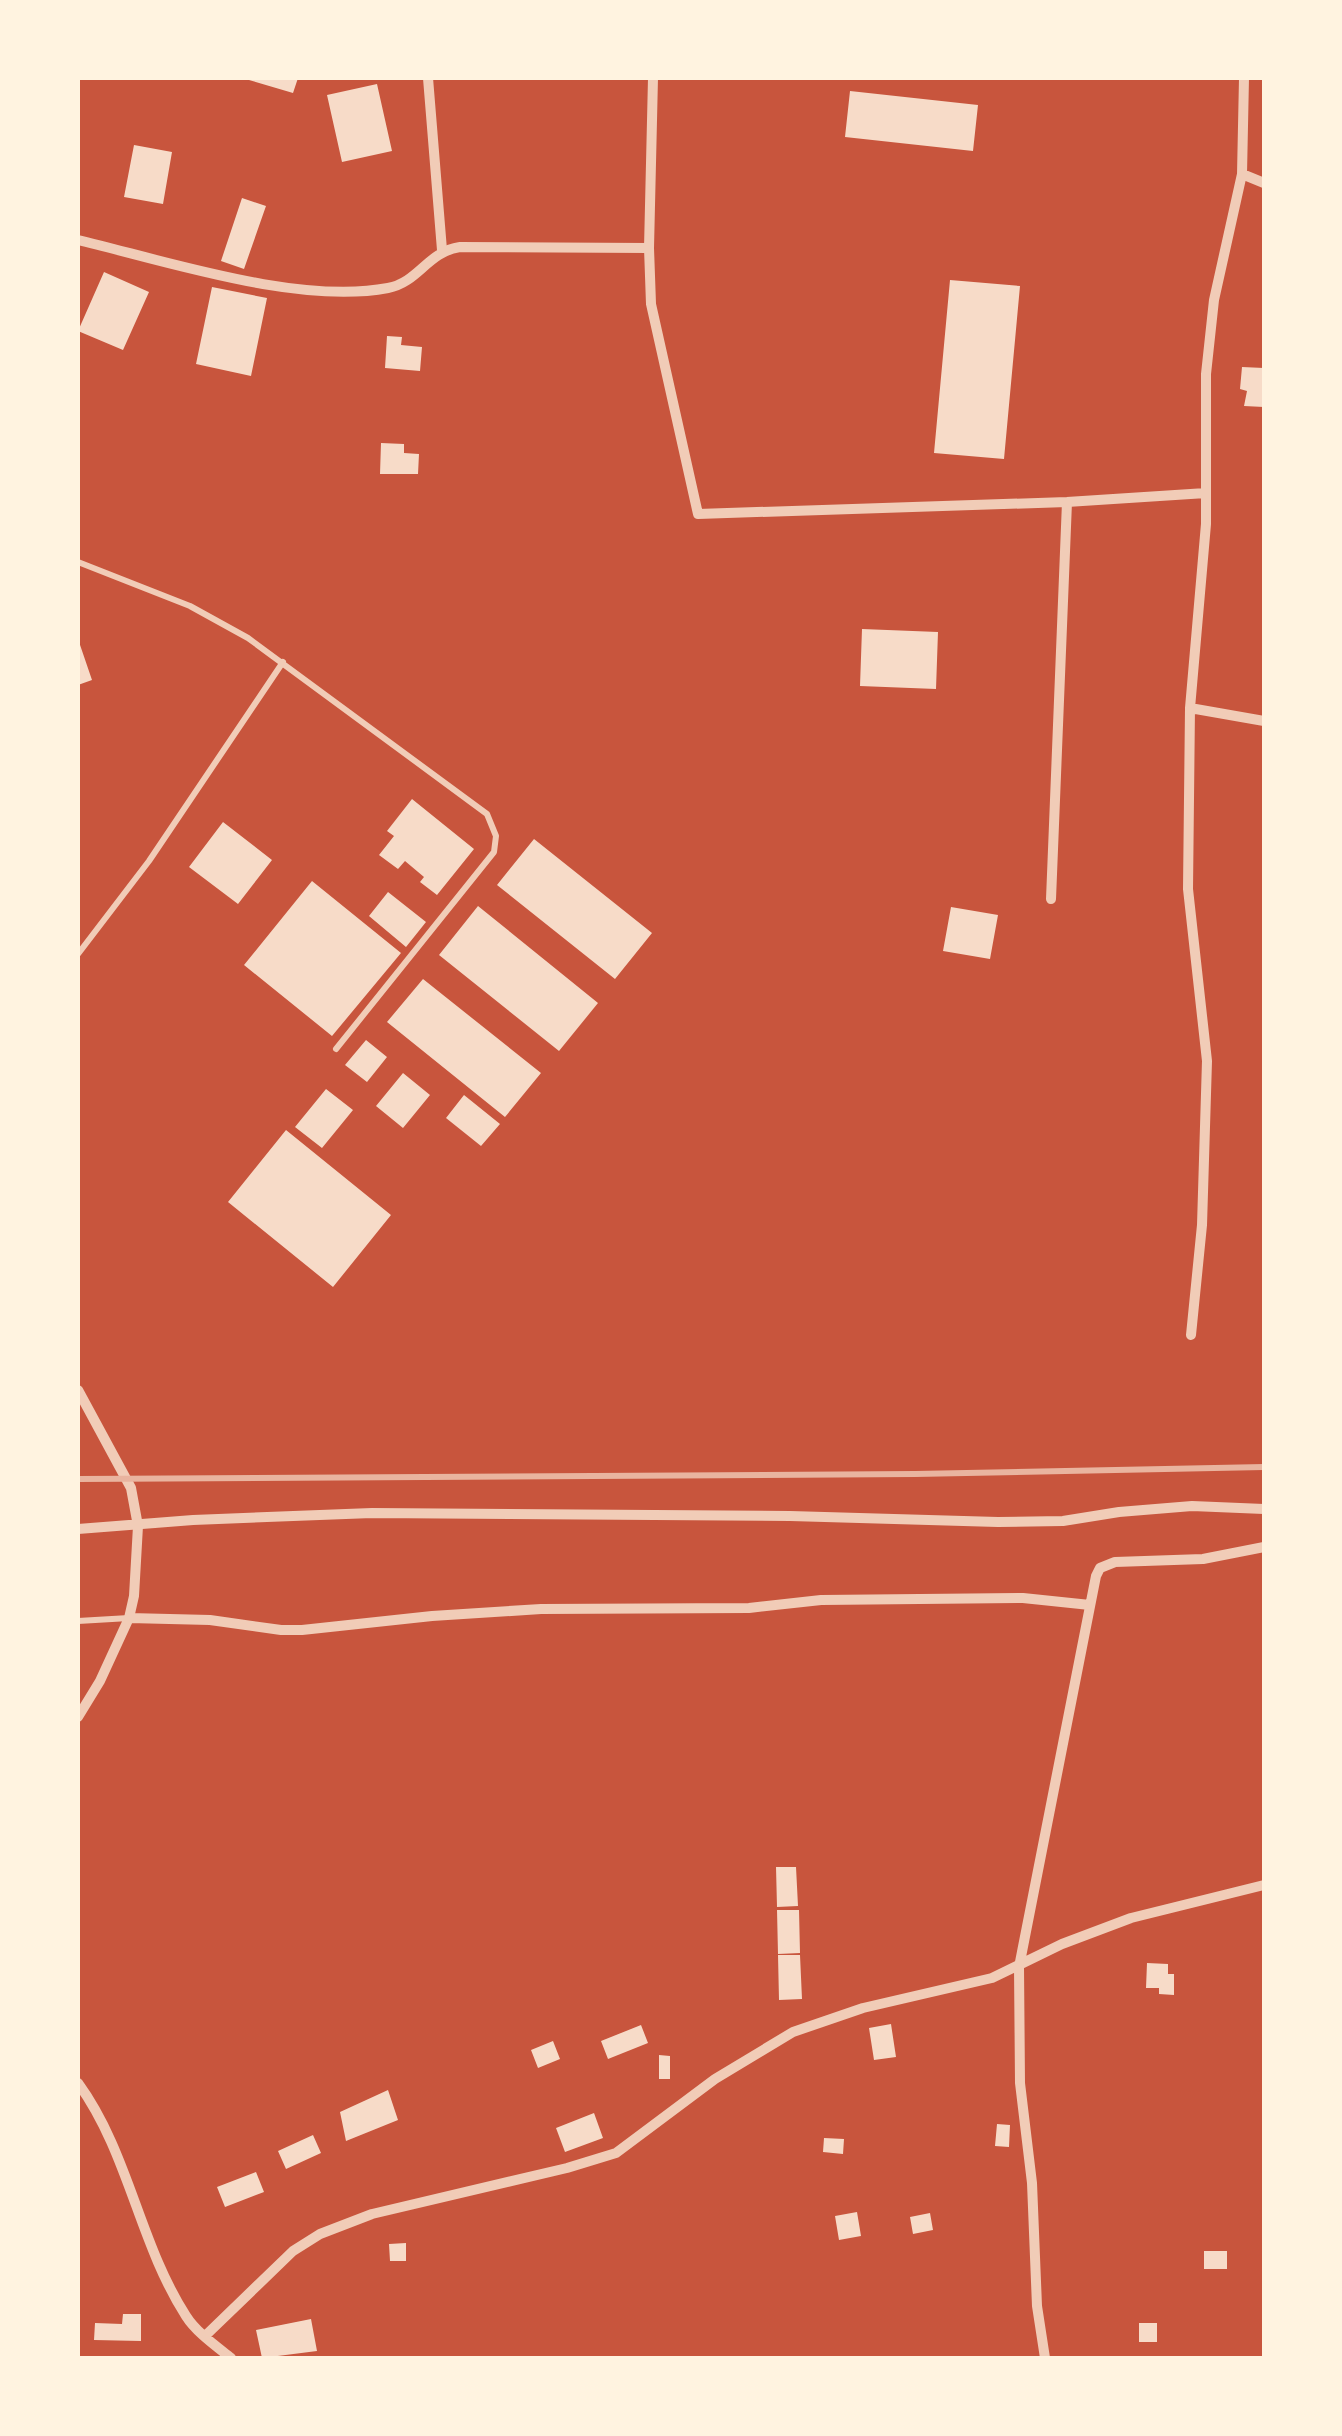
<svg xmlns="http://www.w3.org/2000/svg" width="1342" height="2436" viewBox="0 0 1342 2436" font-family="Roboto,sans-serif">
<rect width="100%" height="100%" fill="#c8553d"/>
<path fill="#f7dbc8" d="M242,78h56l-5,15z
M377,84l15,67 -50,11 -15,-67z
M850,91l128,14 -5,46 -128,-14z
M134,145l38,7 -9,52 -39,-7z
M242,198l24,8 -22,63 -23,-8z
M104,272l45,20 -26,58 -45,-19z
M950,280l70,6 -16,173 -70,-6z
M212,287l55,11 -16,78 -55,-12z
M387,336l15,1 -1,8 21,2 -2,24 -35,-3z
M1242,367l22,1v39l-20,-1 3,-15 -7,-2z
M381,443l23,1v9l15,1 -1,20h-38z
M862,629l76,3 -2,57 -76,-3z
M78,639l14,41 -14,5z
M412,799l62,50 -37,46 -17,-13 4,-5 -19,-16 -7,8 -19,-14 15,-19 -7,-5z
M223,822l49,38 -34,44 -49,-37z
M534,839l118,94 -37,46 -118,-94z
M312,881l89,72 -69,83 -88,-71z
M388,892l38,30 -20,25 -37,-31z
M478,906l120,97 -39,48 -120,-96z
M951,907l47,8 -8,44 -47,-8z
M423,979l118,94 -36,44 -118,-95z
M366,1040l21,17 -20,25 -22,-17z
M403,1073l27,22 -27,33 -27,-22z
M326,1089l27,21 -31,38 -27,-21z
M464,1095l36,29 -19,22 -35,-28z
M286,1130l105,85 -58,72 -105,-85z
M776,1867h20l2,39 -21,1z
M777,1910h22l1,43 -22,1z
M778,1955h22l2,44 -23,1z
M1147,1963l21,1v10h6v21l-15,-1v-6h-13z
M891,2024l5,33 -22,3 -5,-32z
M641,2025l7,18 -40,16 -7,-18z
M553,2041l7,18 -22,9 -7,-18z
M659,2055l11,1v23h-11z
M388,2090l10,30 -52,21 -6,-29z
M594,2113l9,25 -38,14 -9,-24z
M997,2124l13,1 -1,22 -14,-1z
M313,2135l8,18 -35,16 -8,-18z
M824,2138l20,1 -1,15 -20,-2z
M256,2172l8,20 -39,15 -8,-20z
M857,2212l4,24 -22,4 -4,-24z
M930,2213l3,17 -20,4 -3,-17z
M406,2243v18h-16l-1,-17z
M1204,2251h23v18h-23z
M123,2314h18v27l-47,-1 1,-17 27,1z
M311,2319l6,32 -55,7 -6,-28z
M1139,2323h18v19h-18z"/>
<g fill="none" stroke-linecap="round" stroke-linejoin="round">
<path stroke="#f1ccb7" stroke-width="6" d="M78,562l112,44 58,32 239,176 9,22 -2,16 -158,197
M78,954l71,-93 134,-199
M78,1621l51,-3"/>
<path stroke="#f1ccb7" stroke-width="10" d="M428,78l14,172
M653,78l-4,170 2,56 47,210 369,-12 139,-9
M1242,174l22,9
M78,240c88,21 221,65 310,48 31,-6 39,-36 72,-41l189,1
M1190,708l74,13
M1051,899l16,-397
M1191,1335l11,-110 5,-164 -19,-172 2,-181 16,-184v-150l8,-74 28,-126 2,-96
M78,1390l53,98 7,38 -4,70 -5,22 -29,63 -22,36
M78,1529l115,-9 179,-7 418,3 208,6 65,-1 56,-9 73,-6 72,3
M129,1618l81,2 71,10h21l130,-14 109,-7 208,-1 72,-8 202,-2 67,7
M78,2083c51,70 61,160 108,233 10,16 30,30 45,42
M205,2336l88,-85 27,-17 52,-20 195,-46 49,-15 99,-74 78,-47 70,-24 129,-30 70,-34 69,-26 133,-33
M1045,2358l-8,-52 -5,-123 -12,-100 -1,-116 77,-391 4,-8 15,-6 88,-3 61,-12"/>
<path stroke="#e9b49f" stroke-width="6" d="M78,1479l837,-5 349,-7"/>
</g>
<rect width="1342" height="2436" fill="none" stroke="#fff3e0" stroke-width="160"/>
</svg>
